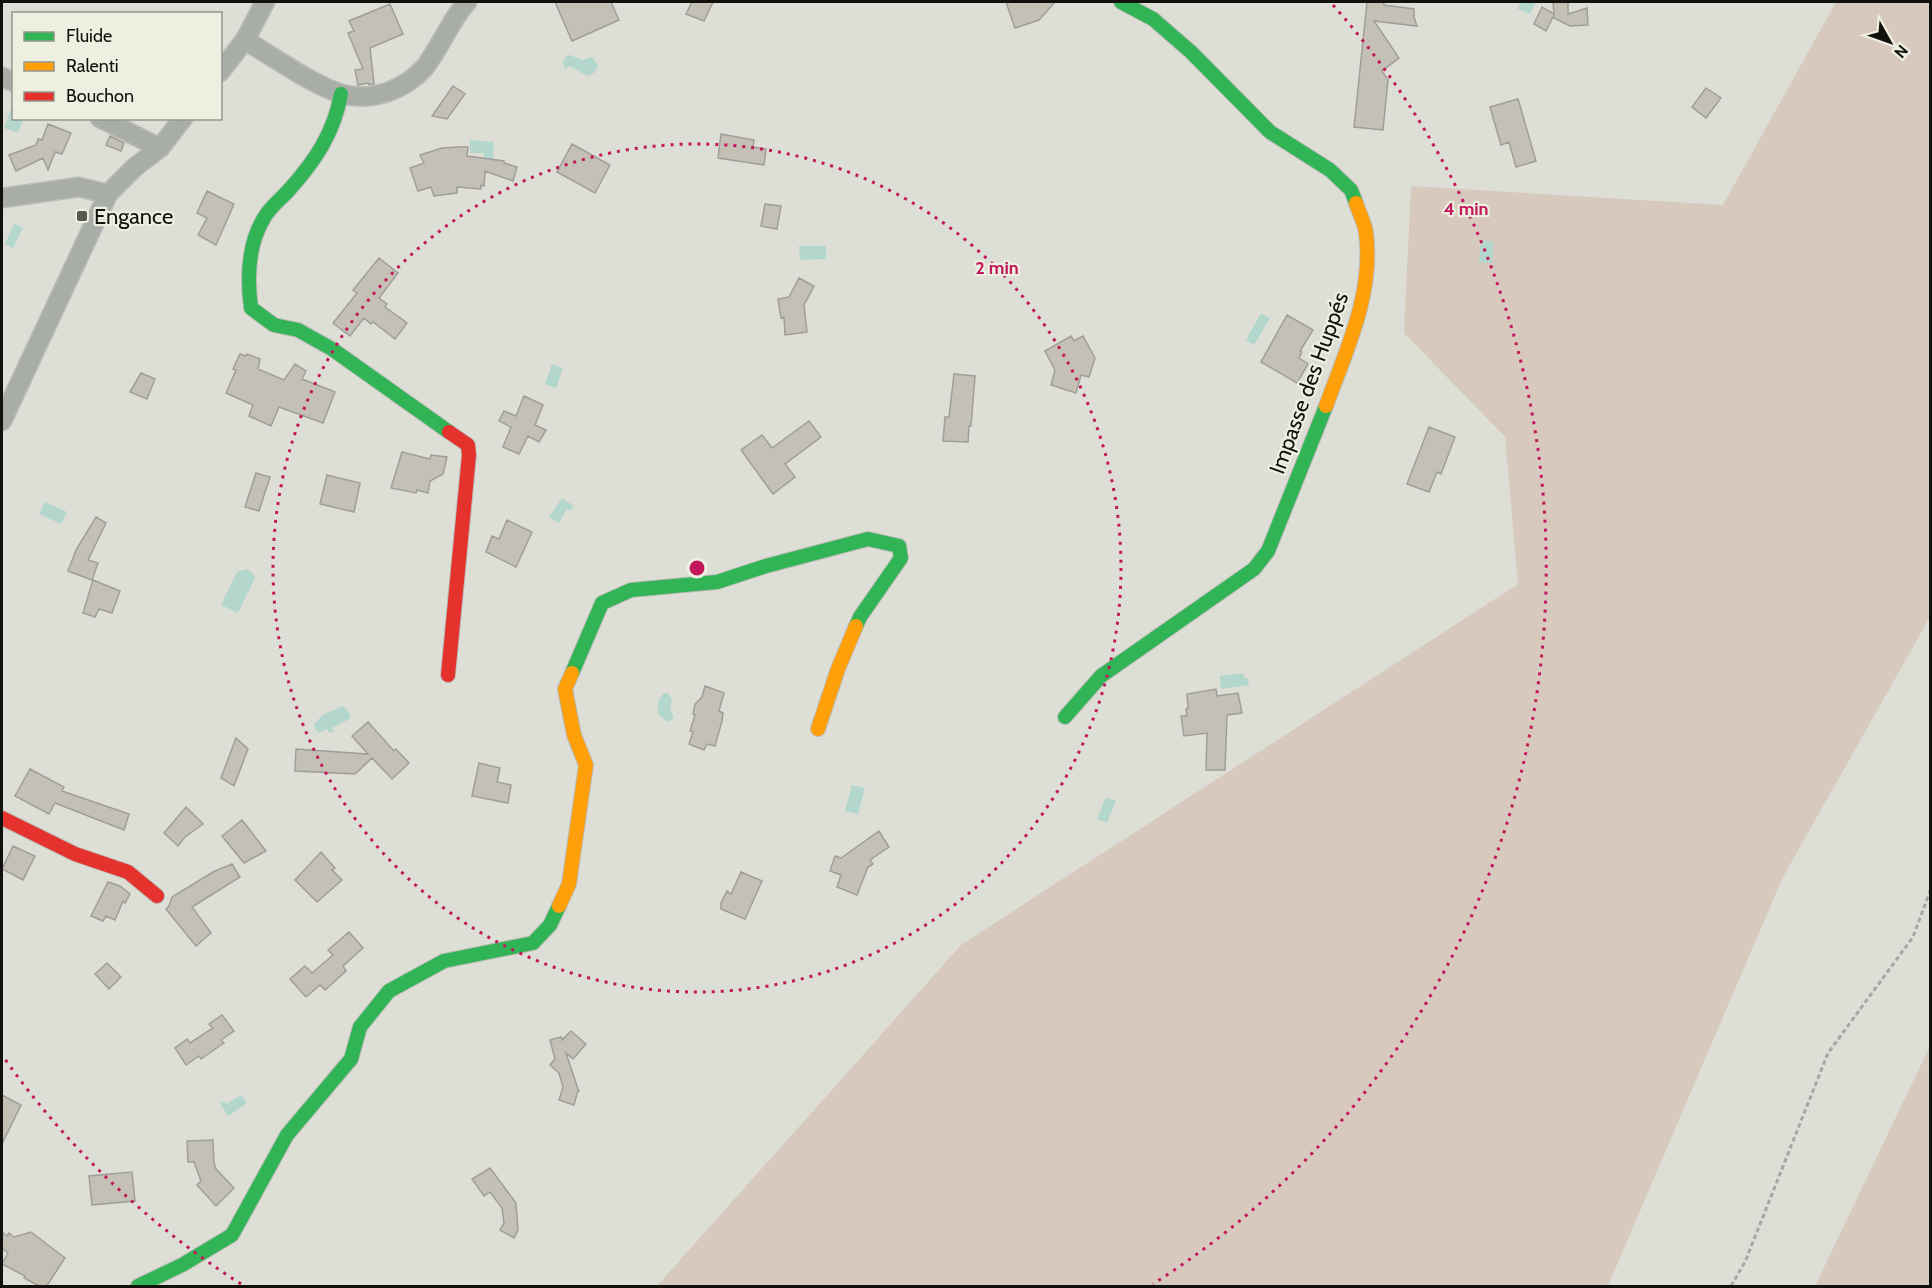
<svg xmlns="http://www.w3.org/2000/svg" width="1932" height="1288" viewBox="0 0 1932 1288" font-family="Cabin,sans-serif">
<rect width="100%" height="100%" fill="#ddded6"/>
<path fill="#d7c9be" d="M1836,2h94v615l-147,260 -175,409h-951l304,-341 557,-361 -13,-147 -101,-104 7,-147 312,19z
M1930,1046v240h-115z"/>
<path fill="#b3d7cd" d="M1521,2h15l-6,12 -12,-5z
M570,55l12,5 10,-3 6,8c-2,7 -5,9 -11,11l-17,-10 -5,3 -2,-6 3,-7z
M13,103l1,15 9,1 -5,14 -14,-5z
M470,140l24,2 -1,17 -9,-1v-5h-14z
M14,224l9,4 -10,20 -8,-4z
M1481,240l13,2 -2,21 -13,-1z
M799,246h27v13l-26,1z
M1261,313l9,5 -16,27 -8,-5z
M552,364l11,4 -7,20 -11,-4z
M562,498l12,8 -4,5 -3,-2 -8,14 -10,-6z
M45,502l22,10 -6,12 -22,-10z
M246,569l6,3 3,6 -17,35 -17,-8 16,-33z
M1243,673l1,4 4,2 1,6 -28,4 -1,-13z
M664,693h4l4,7 -2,9 4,9 -5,4c-3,-2 -6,-4 -9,-6 -5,-6 -1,-19 4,-23z
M343,706l5,5 3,7 -19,10 2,3 -3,2 -3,-1v-3l-10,4 -5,-8 11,-11z
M852,785l13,3 -7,26 -13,-3z
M1106,797l10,4 -9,22 -10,-4z
M241,1095l6,8 -19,13 -8,-13 4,-2 2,3z"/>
<path fill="#c4c0b6" stroke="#9f9e98" stroke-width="1.5" d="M555,2h56l8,18 -47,21z
M692,2h21l-9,19 -18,-7z
M1006,2h49l-16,18 -24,8z
M1367,2h17v3l30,4v8l3,9 -43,-5 25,37 -17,13 6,9 -5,50 -29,-3z
M1553,2h15v12l19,-6 1,17 -18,1 -16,-8v-3l-8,16 -12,-7 8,-17 12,7z
M390,4l13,30 -33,14 4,36 -5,1 -1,-2 -10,2 -3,-15 8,-1 -15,-36 6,-2 -5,-10z
M453,86l12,8 -18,25 -15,-3z
M1706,88l15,10 -15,20 -14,-11z
M1518,99l18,62 -20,6 -7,-25 -8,3 -11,-38z
M48,124l23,9 -9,21 -7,-2 -7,18 -5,-12 -27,13 -7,-16 27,-10 2,-6 4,1z
M721,134l33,6 -1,7 13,2 -2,16 -46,-7z
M110,136l14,7 -3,8 -15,-6z
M572,144l38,21 -15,28 -38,-21z
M458,147h10l-1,9 37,5v2l13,4 -4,14 -28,-10 -1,15 -3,-1v4l-24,-2v6l-23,3 -3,-9 -13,4 -8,-23 14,-5 -4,-8 22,-7z
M207,191l27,13 -18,41 -18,-10 9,-17 -10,-5z
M765,204l16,2 -4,23 -16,-3z
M379,258l19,15 -19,25 8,6 -2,3 22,16 -12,16 -22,-17 -2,2 -7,-6 -14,18 -17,-13 24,-30 -4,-3z
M799,278l15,8 -10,19 3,27 -22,3 -1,-18 -3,1 -3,-19 11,-2z
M1287,315l26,15 -13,21 2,1 -3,6 9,6 -11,19 -36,-21z
M1071,336l3,5 9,-5 12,22 -6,19 -8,-2 -5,18 -25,-8 4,-15 -10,-19z
M240,354l6,2 1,-2 13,5 -2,10 26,11 11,-16 11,7 -4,8 33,13 -12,31 -44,-16 -8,19 -22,-10 4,-11 -27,-12 10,-23 -3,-1z
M141,373l14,6 -8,20 -17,-7z
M954,374l21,2 -4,50h-2l-1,16 -25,-1 2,-24h4z
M524,396l19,9 -8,20 11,5 -7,12 -11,-6 -9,18 -16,-7 8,-20 -12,-6 5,-10 12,5z
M809,421l12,16 -36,27 10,13 -22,17 -32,-44 21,-15 10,13z
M1429,427l26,10 -14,37 -4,-2 -8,20 -22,-8z
M402,452l28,7 1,-4 16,2 -4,17 -13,7 -2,12 -11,-3 -1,3 -25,-5z
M256,473l14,4 -11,34 -14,-4z
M327,475l33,8 -6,29 -34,-8z
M96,517l10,6 -18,37 10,3 -6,17 -24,-9 8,-21z
M507,520l25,12 -16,35 -30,-15 6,-16 7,3z
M93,580l27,11 -8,22 -13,-4 -4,8 -12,-4z
M705,686l19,7 -5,18 4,2 -1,8 -7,25 -8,-2 -3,6 -15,-6 4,-12 -3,-1 5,-16 -2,-1 2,-10 7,-7z
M1216,689l1,7 21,-3 4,20 -15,2 -2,55h-19l1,-37 -23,3 -3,-20h6l-1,-7 2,-1 -1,-14z
M368,722l26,29 2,-2 13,14 -17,16 -20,-21 -17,16 -60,-3 1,-22 72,5 -16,-18z
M236,738l12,11 -14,37 -13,-8z
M479,763l21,5 -3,14 14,3 -3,18 -36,-7z
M30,769l34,18 -2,4 67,23 -5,16 -69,-27 -6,11 -34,-18z
M186,807l17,17 -18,13 -7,9 -14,-13z
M242,820l24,31 -22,12 -22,-27z
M879,831l10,16 -19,13 3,4 -5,3 -11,28 -20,-8 4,-12 -11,-4 5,-15 6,2z
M13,846l22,10 -12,24 -21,-11z
M321,852l14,16 -3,2 10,10 -25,22 -22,-22z
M232,864l8,13 -48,30 19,26 -15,13 -30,-37 3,-3 3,-9 41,-25z
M741,872l21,9 -17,38 -24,-10v-6l6,-12 4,3z
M108,882l12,4 10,8 -5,9 -2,-2 -8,19 -9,-4 -3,5 -12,-5z
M349,932l14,16 -20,18 3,5 -21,19 -5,-5 -14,12 -16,-18 15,-13 7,7 21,-18 -5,-5z
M107,963l14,14 -12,12 -14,-15z
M222,1015l12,16 -13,9 3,3 -23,16 -2,-3 -13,9 -11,-17 12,-9 3,4 23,-15 -4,-4z
M571,1031l15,13 -13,15 -7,-6 13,39 -1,-2 -4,15 -15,-5 4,-13 -4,-14 -9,-8 5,-6 -5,-19 11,-3 1,3z
M2,1095l19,10 -19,39z
M213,1140l1,23 2,6 18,19 -18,18 -19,-21 4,-4 -7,-19h-6l-1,-21z
M490,1168l26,35 2,27 -4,8 -14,-8 4,-7 -2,-15 -12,-16 -6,4 -12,-17z
M132,1172l3,29 -43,4 -3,-29z
M2,1232l5,4 2,-3 5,4 17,-5 34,26 -19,29h-5l-17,-9 1,-2 -23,-12 6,-11 -6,-5z"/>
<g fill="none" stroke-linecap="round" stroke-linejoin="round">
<defs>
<path id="street" d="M245,40c26,16 70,46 97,54 30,8 63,-4 83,-27 16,-21 25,-46 42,-65
M220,72l25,-32 20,-38
M2,77l12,5
M100,118l60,30
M2,198l77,-11 29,7
M2,421l106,-227 27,-27 25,-19 23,-30"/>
<path id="fast" d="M1121,2l32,17 38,33 79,80 60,38 21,20 5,13
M341,94c-7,39 -26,67 -52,96 -8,9 -19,17 -25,28 -16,26 -17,60 -13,90l23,17 24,5 34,19 117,83
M572,673l30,-70 29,-13 86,-8 49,-16 102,-27 31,7 2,12 -41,59 -4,9
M1065,717l36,-41 153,-107 14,-18 58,-145
M138,1286l44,-21 50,-30 55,-100 64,-76 9,-32 29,-36 55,-30 89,-18 17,-18 9,-19"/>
<path id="slow" d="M1326,406c20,-55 48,-113 40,-173 -1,-10 -7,-20 -10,-30
M818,729l20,-60 18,-43
M559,906l10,-22 17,-119 -12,-30 -9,-46 7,-16"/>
<path id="jam" d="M448,675l21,-220 -1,-10 -19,-13
M2,818l73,36 53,18 29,24"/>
</defs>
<use href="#street" stroke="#bcbcb7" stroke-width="21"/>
<use href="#fast" stroke="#bcbcb7" stroke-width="16"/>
<use href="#slow" stroke="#bcbcb7" stroke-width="16"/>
<use href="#jam" stroke="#bcbcb7" stroke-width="16"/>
<path stroke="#a5a7a2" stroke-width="3" stroke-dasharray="4.5 3" stroke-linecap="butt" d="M1731,1286l14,-24 83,-209 85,-116 17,-46"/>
<use href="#street" stroke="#a9ada8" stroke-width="18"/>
<use href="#fast" stroke="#30b455" stroke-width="14"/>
<use href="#slow" stroke="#ff9f0a" stroke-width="14"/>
<use href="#jam" stroke="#e5322d" stroke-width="14"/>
</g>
<g fill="none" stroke="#c2185b" stroke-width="3" stroke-dasharray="3 6">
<circle cx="697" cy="568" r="424"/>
<path d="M241 1284A849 849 0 0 1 2 1055M1333 5A849 849 0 0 1 1153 1284"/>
</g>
<rect fill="#585953" stroke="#edefe0" stroke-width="2" x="76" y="210" width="12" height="12" rx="3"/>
<g text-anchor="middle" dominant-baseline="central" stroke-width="4.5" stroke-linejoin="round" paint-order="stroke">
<g font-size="22" fill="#11110d" stroke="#edefe0" text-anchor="start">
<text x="94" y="216">Engance</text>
</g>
<g font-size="22" fill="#11110d" stroke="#edefe0">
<text transform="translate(1309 383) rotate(-70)">Impasse des Huppés</text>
</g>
</g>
<circle cx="697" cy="568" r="9" fill="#c2185b" stroke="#edefe0" stroke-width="3"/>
<g font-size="18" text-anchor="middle" font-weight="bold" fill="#c2185b" stroke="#edefe0" stroke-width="4.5" stroke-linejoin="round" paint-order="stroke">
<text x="1466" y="215">4 min</text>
<text x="997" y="274">2 min</text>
</g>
<rect width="1932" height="1288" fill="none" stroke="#11110d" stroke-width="6"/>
<rect x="12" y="12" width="210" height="108" fill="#edefe0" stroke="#95968c" stroke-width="1.5"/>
<rect x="24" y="32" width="30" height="9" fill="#30b455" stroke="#95968c" stroke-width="1.5"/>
<text x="66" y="42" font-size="18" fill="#11110d">Fluide</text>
<rect x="24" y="62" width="30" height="9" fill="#ff9f0a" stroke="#95968c" stroke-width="1.5"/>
<text x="66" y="72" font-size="18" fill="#11110d">Ralenti</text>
<rect x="24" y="92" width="30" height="9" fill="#e5322d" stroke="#95968c" stroke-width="1.5"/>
<text x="66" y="102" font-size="18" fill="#11110d">Bouchon</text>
<g transform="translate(1890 42) rotate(130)" stroke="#edefe0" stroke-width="4.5" paint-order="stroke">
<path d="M0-4.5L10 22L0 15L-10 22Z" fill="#11110d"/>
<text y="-9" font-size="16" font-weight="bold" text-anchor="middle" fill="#11110d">N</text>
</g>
</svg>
